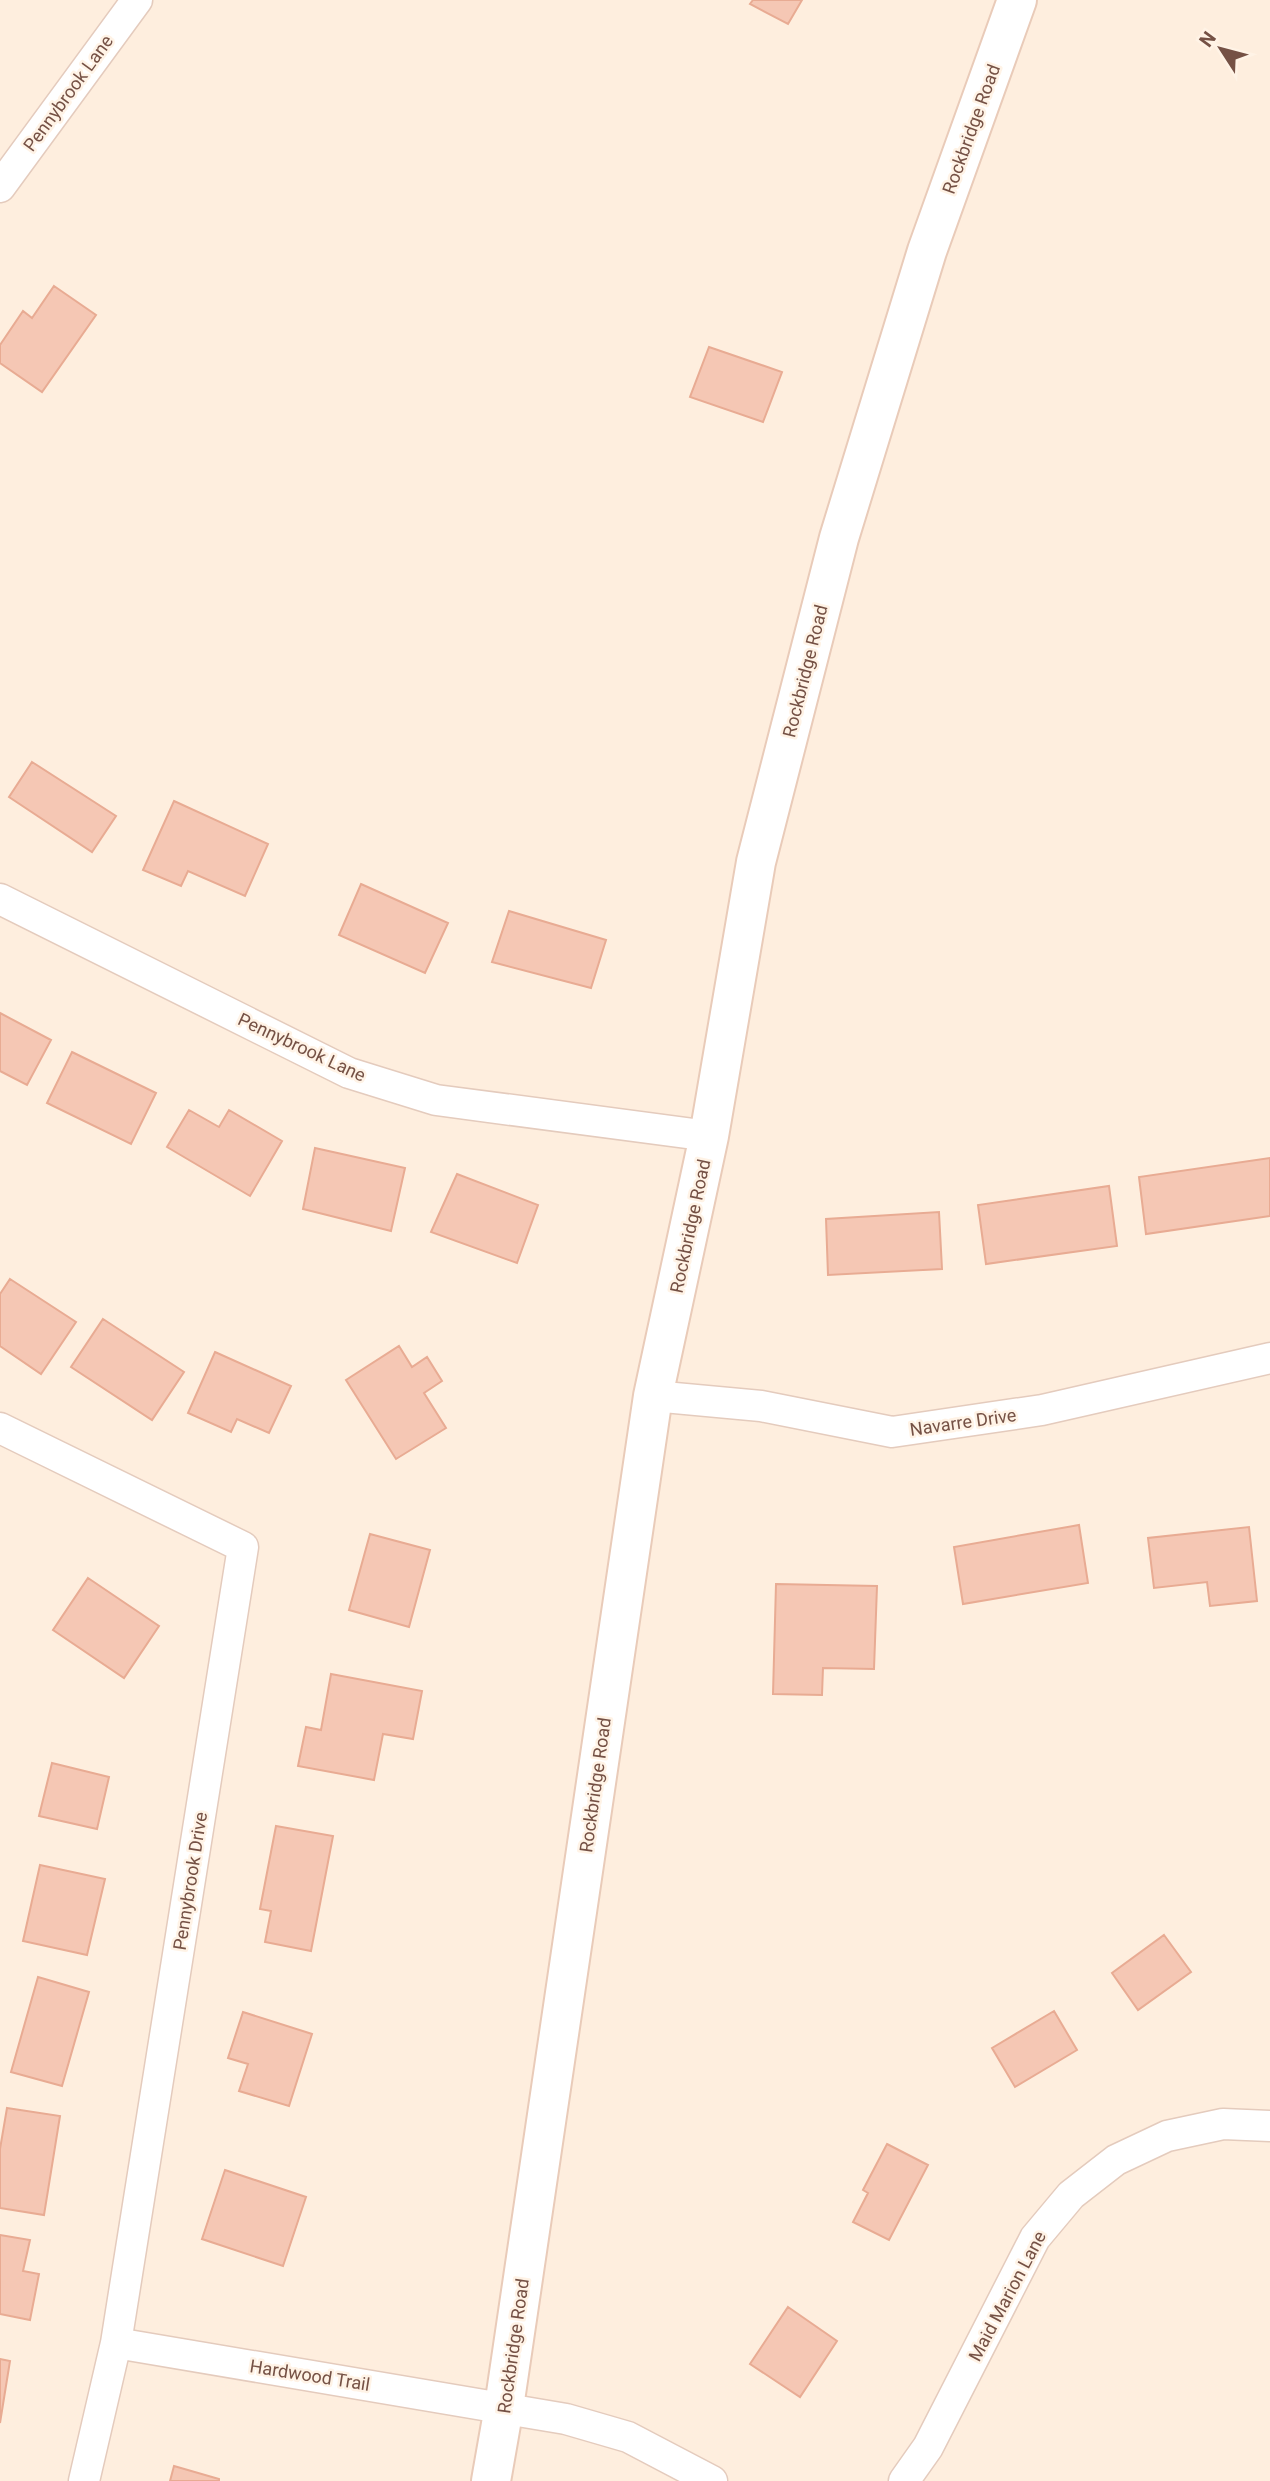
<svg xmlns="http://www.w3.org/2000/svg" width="1270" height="2481" viewBox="0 0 1270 2481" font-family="Roboto,sans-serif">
<rect width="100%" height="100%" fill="#feeede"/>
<path fill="#f5c7b4" stroke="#e8ab93" stroke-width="2" d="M753,0h49l-14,24 -38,-20z
M54,286l42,29 -54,77 -42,-29v-18l23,-34 9,7z
M709,347l73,25 -19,50 -73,-25z
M32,762l84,54 -24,36 -83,-55z
M174,801l94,43 -23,52 -57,-25 -7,15 -38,-16z
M361,884l87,39 -23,50 -86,-38z
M509,911l97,29 -15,48 -99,-26z
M0,1013l51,27 -24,45 -27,-14z
M72,1052l84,41 -25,51 -84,-41z
M189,1110l30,17 10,-17 53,31 -32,55 -83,-49z
M315,1148l90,20 -14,63 -88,-22z
M1270,1158v58l-124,18 -7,-57z
M457,1174l81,31 -21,58 -86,-31z
M1109,1186l8,60 -131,18 -8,-59z
M939,1212l3,57 -114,6 -2,-56z
M10,1279l66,43 -35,52 -41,-28v-52z
M103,1319l81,53 -32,48 -81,-53z
M399,1346l13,21 15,-10 15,24 -18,12 22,35 -50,31 -50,-79z
M215,1352l76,34 -22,47 -32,-14 -6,13 -43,-19z
M1079,1525l9,58 -125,21 -9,-57z
M1249,1527l8,74 -47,5 -3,-24 -53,6 -6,-50z
M370,1534l60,16 -21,77 -60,-17z
M88,1578l71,48 -35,52 -71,-48z
M776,1584l101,2 -3,83 -51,-1 -1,27 -49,-1z
M331,1674l91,17 -9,48 -30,-5 -9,46 -76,-14 8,-39 15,3z
M52,1763l57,14 -12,52 -58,-13z
M276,1826l57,10 -22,115 -46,-9 6,-31 -11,-2z
M40,1865l65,14 -18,76 -64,-14z
M1164,1935l27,37 -53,38 -26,-37z
M38,1977l51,15 -27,94 -51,-14z
M1054,2011l23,39 -62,37 -23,-39z
M243,2012l69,22 -23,72 -50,-15 9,-27 -20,-6z
M7,2108l53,8 -16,99 -44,-7v-59z
M887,2144l41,21 -39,75 -36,-18 15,-29 -5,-3z
M225,2170l81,27 -23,69 -81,-27z
M0,2235l30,5 -7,31 16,3 -9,46 -30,-6z
M788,2307l49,34 -37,56 -50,-33z
M0,2359l10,2 -10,62z
M174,2466l45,13v2h-49z"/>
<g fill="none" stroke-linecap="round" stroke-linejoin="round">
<defs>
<path id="street" d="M0,187l137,-187
M0,899l349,174 87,27 273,36
M653,1396l108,10 131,26 150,-22 228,-52
M0,1428l243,119 -127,796 -32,138
M116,2343l450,76 62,18 84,44
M904,2481l24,-34 107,-209 36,-43 45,-35 51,-24 56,-12 47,2"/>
<path id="secondary" d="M491,2481l13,-74 149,-1011 56,-260 47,-274 83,-324 88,-287 90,-251"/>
</defs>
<use href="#street" stroke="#e4cbbd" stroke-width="33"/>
<use href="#secondary" stroke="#e9cbb9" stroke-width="42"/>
<use href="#street" stroke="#fff" stroke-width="30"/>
<use href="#secondary" stroke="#fff" stroke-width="38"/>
</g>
<g text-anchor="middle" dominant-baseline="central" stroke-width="5" stroke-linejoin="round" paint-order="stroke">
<g font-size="18" fill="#755145" stroke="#fff3e6">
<text transform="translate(68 93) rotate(-54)">Pennybrook Lane</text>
<text transform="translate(971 129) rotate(-70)">Rockbridge Road</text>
<text transform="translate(805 671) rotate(-76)">Rockbridge Road</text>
<text transform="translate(302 1047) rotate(25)">Pennybrook Lane</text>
<text transform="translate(690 1226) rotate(-78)">Rockbridge Road</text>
<text transform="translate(963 1422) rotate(-8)">Navarre Drive</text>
<text transform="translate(595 1785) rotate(-82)">Rockbridge Road</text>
<text transform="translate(190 1881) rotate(-81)">Pennybrook Drive</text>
<text transform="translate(1007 2296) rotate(-62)">Maid Marion Lane</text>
<text transform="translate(513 2346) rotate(-82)">Rockbridge Road</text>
<text transform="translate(310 2375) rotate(9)">Hardwood Trail</text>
</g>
</g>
<g transform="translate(1221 49) rotate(306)" stroke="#fff3e6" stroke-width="5" paint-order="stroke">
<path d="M0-5L12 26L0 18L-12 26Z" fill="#755145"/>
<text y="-10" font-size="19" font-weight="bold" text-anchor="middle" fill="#755145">N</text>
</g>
</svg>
